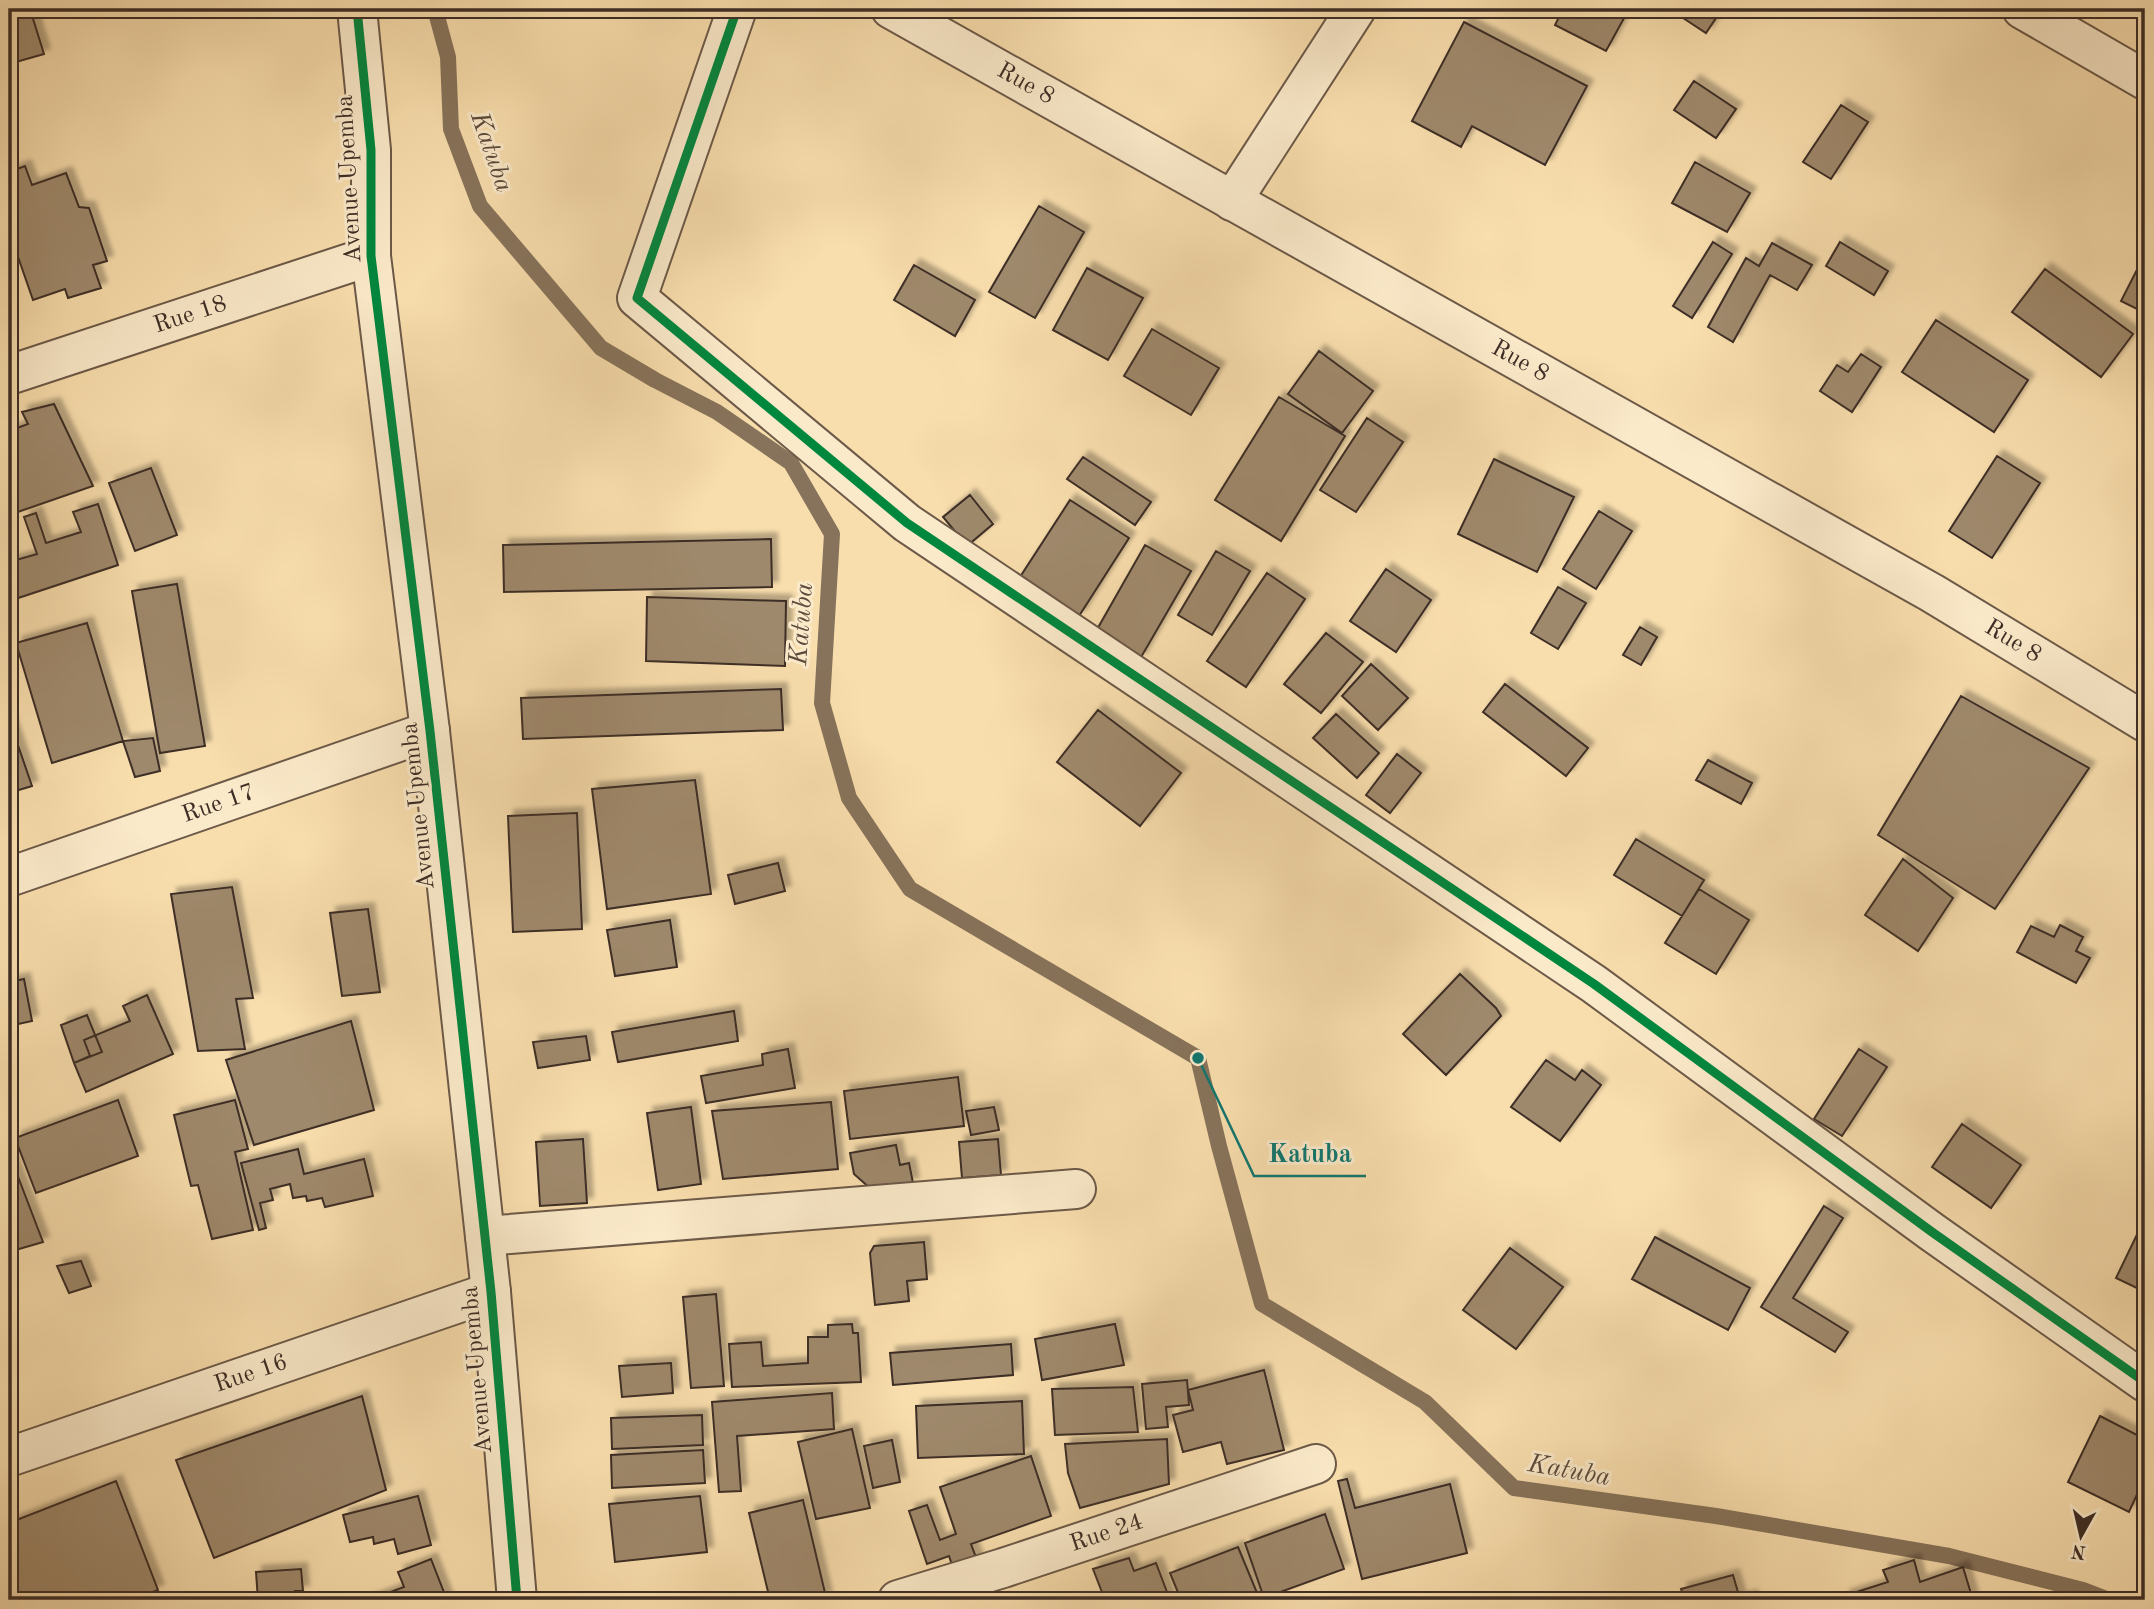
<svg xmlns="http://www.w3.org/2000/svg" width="2154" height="1609" viewBox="0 0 2154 1609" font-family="'Old Standard TT',serif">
<defs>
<filter id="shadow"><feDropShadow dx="6" dy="-6" stdDeviation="2" flood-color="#0004"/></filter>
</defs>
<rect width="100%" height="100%" fill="#f9dead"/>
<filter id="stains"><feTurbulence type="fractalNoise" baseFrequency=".00286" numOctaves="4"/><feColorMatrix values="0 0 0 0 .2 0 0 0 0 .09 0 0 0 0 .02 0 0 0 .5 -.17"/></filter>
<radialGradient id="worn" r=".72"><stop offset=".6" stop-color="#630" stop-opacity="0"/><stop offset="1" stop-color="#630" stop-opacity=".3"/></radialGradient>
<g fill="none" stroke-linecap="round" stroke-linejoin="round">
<path stroke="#87735b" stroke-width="16" d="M435,9l13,48 3,72 29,77 121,142 54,32 62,32 74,51 41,71 -10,169 27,95 61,91 288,169 21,88 43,158 163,98 89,86 202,28 233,40 134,34 26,10"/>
</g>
<path fill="#9f896c" stroke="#3d2d26" stroke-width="2" filter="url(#shadow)" d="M9,9h21l14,45 -35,10z
M1530,9h19l-5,8z
M1563,9h21l11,6 4,-6h30l-23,42 -51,-26z
M1684,9h38l-16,24 -26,-17z
M1464,22l123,64 -42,79 -73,-39 -11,21 -49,-26z
M1694,81l42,28 -20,29 -42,-28z
M1841,105l27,17 -37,57 -28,-17z
M1695,162l55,31 -23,39 -55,-29z
M25,166l7,19 34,-12 13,34 10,1 18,53 -14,4 8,23 -33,10 -3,-9 -32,11 -24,-69v-59z
M1039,206l45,26 -49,86 -46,-26z
M1713,242l19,12 -40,64 -19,-12z
M1840,242l48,29 -14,24 -48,-29z
M1772,243l40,22 -15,25 -27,-15 -37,67 -25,-15 38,-69 13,8z
M2144,256l1,1v56l-24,-12z
M914,265l61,35 -20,36 -61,-36z
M1087,268l56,30 -35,62 -55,-30z
M2045,269l88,65 -32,43 -89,-65z
M1936,320l92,60 -34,52 -92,-60z
M1152,329l67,39 -28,47 -67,-39z
M1319,351l54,40 -31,42 -54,-39z
M1861,354l20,13 -29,45 -32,-21 17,-26 11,7z
M1279,397l66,39 -64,105 -66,-41z
M54,404l39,82 -84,29v-84l19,-7 -6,-12z
M1367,418l36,24 -47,70 -36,-22z
M1997,456l43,27 -48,75 -43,-27z
M1083,457l68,45 -16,23 -68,-46z
M1494,459l80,38 -37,75 -79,-38z
M151,468l26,67 -42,16 -26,-68z
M970,495l23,29 -26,22 -24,-29z
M1070,500l59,38 -50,78 -59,-39z
M98,504l20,61 -109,36v-39l28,-8 -13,-37 12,-4 10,30 35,-11 -8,-20z
M1599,511l33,20 -36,58 -33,-20z
M771,539l1,48 -268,5 -1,-47z
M1145,545l46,26 -51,88 -45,-26z
M1216,551l34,20 -38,64 -34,-20z
M1386,569l45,31 -35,52 -46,-31z
M1267,573l38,26 -59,88 -39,-26z
M177,584l28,162 -45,7 -28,-162z
M1558,587l28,16 -28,46 -27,-16z
M647,597l139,4 -1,65 -139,-5z
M87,623l36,118 -71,22 -36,-120z
M1640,627l17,10 -16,28 -18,-10z
M1326,633l37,29 -42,51 -37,-29z
M1371,664l37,34 -30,32 -36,-34z
M1505,684l83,64 -22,28 -83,-64z
M781,689l2,41 -260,9 -2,-41z
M1961,696l128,72 -94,141 -117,-74z
M1098,710l83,63 -41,53 -83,-64z
M1336,714l43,39 -22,25 -44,-40z
M9,719l23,67 -23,7z
M153,738l7,33 -25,6 -12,-36z
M1397,754l24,19 -31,40 -24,-18z
M1708,760l44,23 -11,21 -45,-24z
M695,780l16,114 -104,15 -15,-120z
M577,813l5,116 -69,3 -5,-116z
M1636,839l68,41 -22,36 -68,-41z
M1903,859l50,39 -35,53 -53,-36z
M778,863l7,28 -50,13 -7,-29z
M232,887l21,111 -17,1 9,50 -47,2 -27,-157z
M1699,889l50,31 -33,54 -51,-31z
M368,909l12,83 -38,4 -12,-83z
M670,920l7,47 -62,9 -8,-46z
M2060,925l23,12 -7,14 14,7 -14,25 -59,-31 14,-26 23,11z
M1460,974l36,34 5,8 -55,59 -43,-41z
M24,979l8,42 -23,5v-44z
M147,995l26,59 -87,38 -12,-29 16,-7 -6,-16 46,-19 -7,-15z
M734,1011l4,30 -120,21 -6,-30z
M87,1015l15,37 -28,11 -13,-38z
M351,1021l23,89 -120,35 -28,-85z
M586,1036l4,24 -52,8 -5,-26z
M788,1049l7,39 -89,15 -5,-27 62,-11 -1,-11z
M1859,1049l28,18 -45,69 -28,-17z
M1546,1060l29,20 7,-10 19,15 -41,56 -49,-34z
M958,1077l6,49 -114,13 -6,-48z
M118,1100l20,56 -102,37 -21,-55z
M235,1100l13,49 -13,3 18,78 -41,9 -14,-54 -7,1 -17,-71z
M831,1102l7,67 -115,10 -11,-68z
M691,1107l10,77 -43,6 -11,-77z
M994,1107l5,23 -28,5 -5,-24z
M1962,1124l59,41 -30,43 -59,-41z
M583,1139l4,64 -47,3 -4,-64z
M998,1139l3,36 -39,3 -3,-36z
M896,1145l4,20 9,-2 4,20 -41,7 -18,-16 -4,-21z
M298,1149l6,25 60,-15 9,37 -48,11 -3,-9 -15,3 -1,-5 -13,2 -3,-14 -20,5 3,11 -13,3 6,25 -7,2 -18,-67z
M9,1153l34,89 -34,10z
M1824,1206l19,12 -50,80 55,34 -13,20 -74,-45z
M2145,1218v74l-29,-14z
M1655,1237l95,51 -22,42 -96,-51z
M924,1242l3,37 -20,2 2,20 -34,4 -5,-52 4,-7z
M1510,1248l53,39 -47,62 -53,-39z
M81,1261l10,25 -22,7 -12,-27z
M716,1294l8,92 -33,2 -8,-91z
M852,1324l1,9h5l3,49 -129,5 -3,-43 32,-2 2,24 45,-3v-26h20v-12z
M1115,1324l9,41 -82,15 -7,-41z
M1011,1344l2,31 -120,10 -3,-32z
M671,1363l2,30 -51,4 -3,-31z
M1264,1370l20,80 -57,14 -6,-22 -38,10 -10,-37 20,-5 -5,-20z
M1187,1380l2,25 -23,2 2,20 -22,2 -4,-45z
M1133,1387l5,45 -83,3 -3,-46z
M832,1393l2,36 -97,7 4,55 -22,1 -7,-90z
M362,1396l24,94 -172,68 -38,-98z
M1022,1401l2,53 -106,4 -2,-52z
M702,1415l1,30 -91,4 -1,-31z
M2100,1416l45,23v38l-16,35 -61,-30z
M852,1429l18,79 -54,11 -18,-77z
M1167,1439l2,45 -89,24 -12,-35 -3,-29z
M892,1440l8,42 -27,6 -9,-42z
M703,1450l2,33 -93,5 -1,-33z
M1031,1456l20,60 -80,28 6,16 -24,8 -4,-12 -22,8 -18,-53 18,-6 13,35 16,-6 -16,-47z
M1347,1479l8,29 95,-24 17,69 -105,26 -24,-98z
M116,1481l42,109 -27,10h-122v-77z
M418,1496l13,49 -33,9 -4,-15 -20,5 -1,-7 -23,5 -7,-27z
M700,1496l7,56 -92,10 -6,-58z
M803,1500l23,97 -14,3h-42l-21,-87z
M1325,1514l19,55 -80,29 -19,-55z
M1238,1547l22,53h-79l-11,-27z
M1129,1558l5,13 22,-8 14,37h-65l-12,-31z
M431,1559l16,41h-78l35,-13 -6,-15z
M1914,1560l6,22 43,-15 9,30 -11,3h-116l-1,-4 44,-14 -5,-12z
M301,1569l2,22h-8v9h-37l-2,-28z
M1733,1575l7,24 11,-3 2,4h-68l-4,-11z"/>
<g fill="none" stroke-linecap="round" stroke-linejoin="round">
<defs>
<g id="minor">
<path d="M357,9l14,141v106l59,475 61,561 26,308"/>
<path d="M737,9l-100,289 270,225 687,461 338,248 213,150"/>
<path id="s1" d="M891,9l1041,584 213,129"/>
<path d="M2022,9l123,71"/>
<path d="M1232,201l124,-192"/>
<path id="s2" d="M9,375l362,-119"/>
<path id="s3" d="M9,877l421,-146"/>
<path d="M485,1236l591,-47"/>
<path id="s4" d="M9,1457l482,-165"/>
<path id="s5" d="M898,1600l105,-32 313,-104"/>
</g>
</defs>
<use href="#minor" stroke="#6c5948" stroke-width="42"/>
<use href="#minor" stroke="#fbeaca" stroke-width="38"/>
<defs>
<path id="cycleway" d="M357,9l14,141v106l59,475 61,561 26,308
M737,9l-100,289 270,225 687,461 338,248 213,150"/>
</defs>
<use href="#cycleway" stroke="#fbeaca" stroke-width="13"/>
<use href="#cycleway" stroke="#00873e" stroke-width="9"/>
</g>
<g text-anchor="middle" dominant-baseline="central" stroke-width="6" stroke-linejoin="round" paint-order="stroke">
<g font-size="24" fill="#3d2d26" stroke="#fbeaca">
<text stroke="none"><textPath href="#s1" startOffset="154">Rue 8</textPath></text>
<text transform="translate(350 179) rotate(-93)">Avenue Upemba</text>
<text stroke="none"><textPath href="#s2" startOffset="191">Rue 18</textPath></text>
<text stroke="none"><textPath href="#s1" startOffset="721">Rue 8</textPath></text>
<text stroke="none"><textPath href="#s1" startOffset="1288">Rue 8</textPath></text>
<text stroke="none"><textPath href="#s3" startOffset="222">Rue 17</textPath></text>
<text transform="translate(419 806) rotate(-96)">Avenue Upemba</text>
<text transform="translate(478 1370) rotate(-95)">Avenue Upemba</text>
<text stroke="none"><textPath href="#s4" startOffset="256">Rue 16</textPath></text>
<text stroke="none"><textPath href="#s5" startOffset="219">Rue 24</textPath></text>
</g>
<g font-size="26" font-style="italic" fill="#5c4a3c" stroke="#fbeaca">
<text transform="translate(491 152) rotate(71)">Katuba</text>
<text transform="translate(802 624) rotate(-86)">Katuba</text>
<text transform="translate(1569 1471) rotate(10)">Katuba</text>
</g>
</g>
<path fill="none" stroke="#0f766e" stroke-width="2.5" d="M1198 1058L1254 1176H1366"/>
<circle fill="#0f766e" stroke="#fbeaca" stroke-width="2.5" cx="1198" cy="1058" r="7"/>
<g font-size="26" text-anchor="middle" font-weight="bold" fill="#0f766e" stroke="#fbeaca" stroke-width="6" stroke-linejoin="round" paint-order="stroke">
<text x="1310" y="1162">Katuba</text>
</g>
<rect width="2154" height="1609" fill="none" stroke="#f9dead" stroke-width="35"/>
<rect x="10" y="10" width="2133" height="1588" fill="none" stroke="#3d2d26" stroke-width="3.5"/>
<rect x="18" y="18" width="2119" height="1574" fill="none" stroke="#3d2d26" stroke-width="2"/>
<g transform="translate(2081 1536) rotate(188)" stroke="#fbeaca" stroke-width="5" paint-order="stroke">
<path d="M0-5L12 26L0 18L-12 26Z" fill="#3d2d26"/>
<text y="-10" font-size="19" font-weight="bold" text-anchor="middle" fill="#3d2d26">N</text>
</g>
<rect width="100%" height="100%" filter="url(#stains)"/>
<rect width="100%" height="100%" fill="url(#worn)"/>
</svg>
